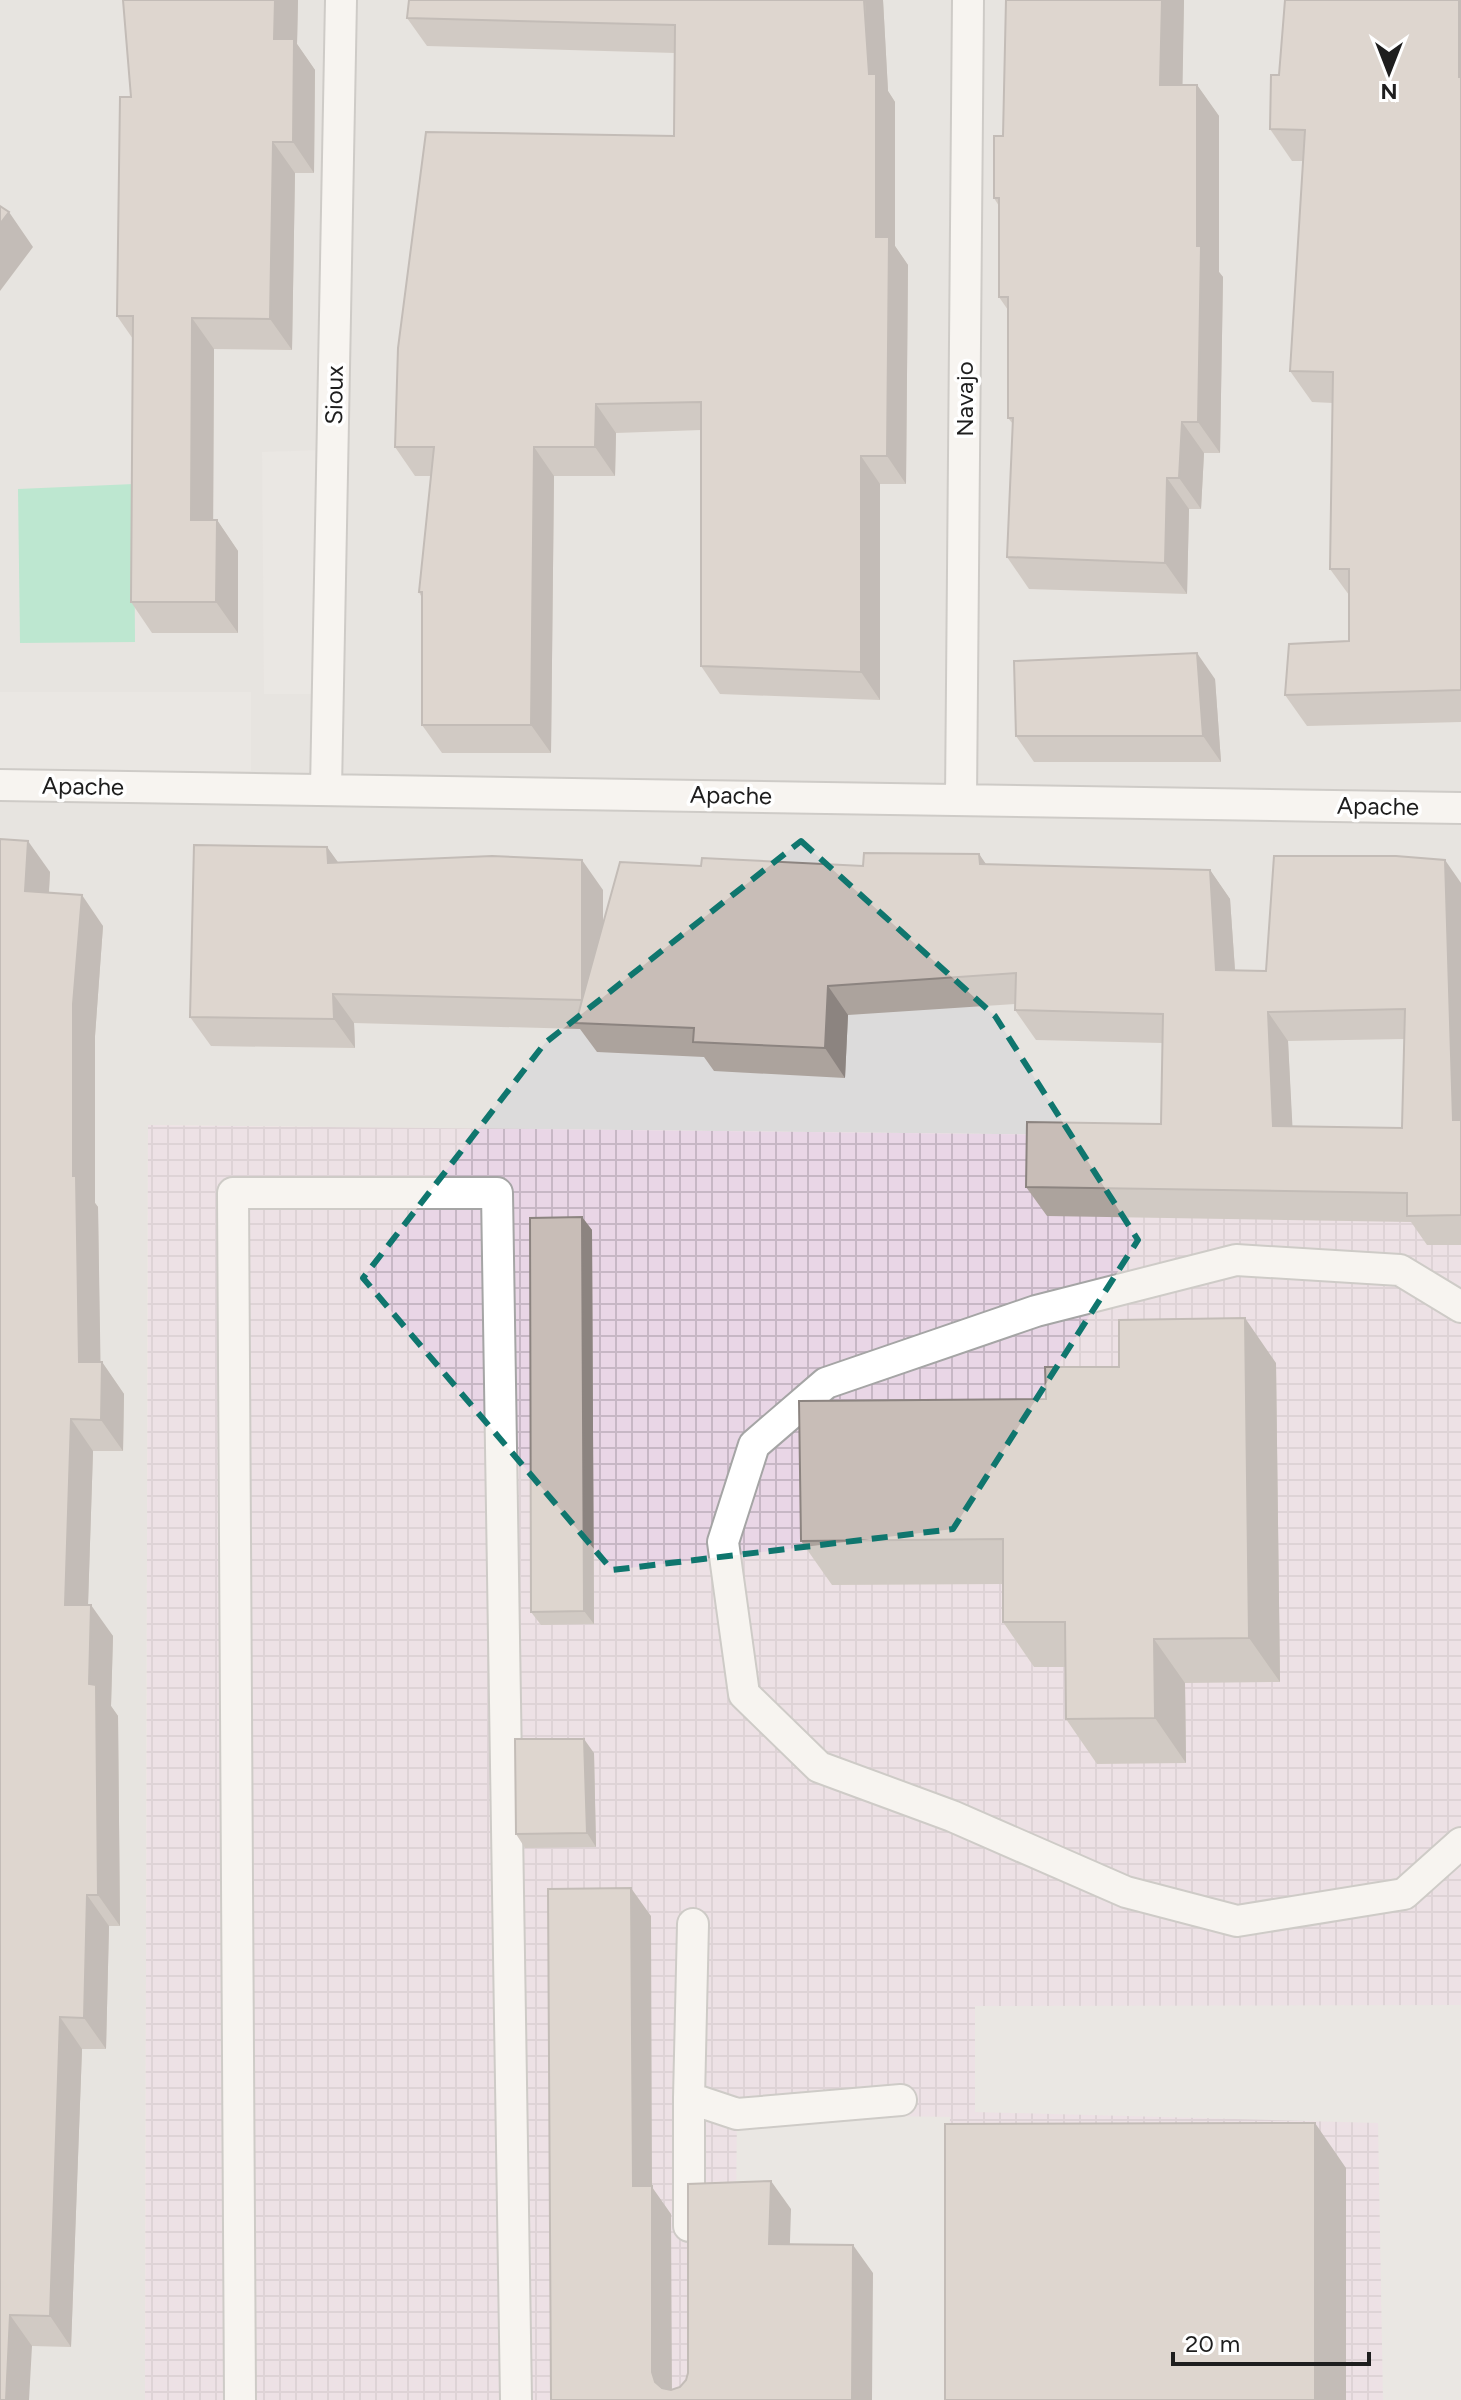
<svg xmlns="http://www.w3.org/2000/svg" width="1461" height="2400" viewBox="0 0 1461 2400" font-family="Figtree,sans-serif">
<defs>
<pattern id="industrial-grid" width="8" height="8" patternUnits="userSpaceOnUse" patternTransform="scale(2)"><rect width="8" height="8" fill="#e9d6e6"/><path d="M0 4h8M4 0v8" fill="none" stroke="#c7b7c5"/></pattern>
</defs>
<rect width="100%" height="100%" fill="#f0ebe4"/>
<path fill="#dcdbdb" d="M0,0h1461v1139l-1313,-14 -3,1275h-145z"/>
<path fill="url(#industrial-grid)" d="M148,1125l1313,14v1261h-1316z"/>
<path fill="#7fe2b8" d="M134,484l1,158 -115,1 -2,-154z"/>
<path fill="#e2e2e2" d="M321,450l2,244h-59l-2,-242z
M0,692h251v79h-251z
M1461,2005v395h-78l-5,-277 -403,-11v-106z
M737,2114l213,3 -3,283h-213z"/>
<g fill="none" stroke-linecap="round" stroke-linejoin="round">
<defs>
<path id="service" d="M0,785l1461,23
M326,789l15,-789
M961,799l7,-799
M1461,1307l-61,-37 -164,-10 -200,51 -210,72 -72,62 -31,97 21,152 75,73 133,49 174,76 111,29 167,-27 57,-51
M689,2098l48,16 164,-14
M689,2226v-128l4,-174
M240,2400l-7,-1207h264l19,1207"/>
</defs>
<use href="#service" stroke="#a5a5a5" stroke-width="34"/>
<use href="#service" stroke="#fff" stroke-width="30"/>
</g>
<path fill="#aca39d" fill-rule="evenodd" d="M298,0l-1,44 18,26 -1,103h-19l-3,177 -78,-1 -1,171h4l21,31v82h-86l-21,-31 2,-263 -16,-23 14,-219z
M409,0h474l5,91 7,11v144l13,19 -2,219h-26v216l-160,-6 -19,-28v-236l-85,3 -1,43h-61l-3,277h-109l-20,-28v-127l-3,-6 12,-116h-16l-20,-29 279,-311 1,-83 -248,-7 -20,-28z
M1006,0h178l-2,85h15l22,31v156l4,5 -3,176h-16l-3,56h-12l-2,85 -158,-5 -22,-32 6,-133 -5,-6v-108l-9,-13v-91l-5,-8 9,-62z
M1461,0v722l-154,4 -22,-31 64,-54v-46l-19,-26 3,-166 -21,-1 -22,-31 13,-210h-11l-22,-32 9,-54z
M1215,679l6,83h-187l-18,-26z
M0,839l50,33 -1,21 54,33 -8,110v167l3,4 2,155h2l22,32 -1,57h-30l-5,154 25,31 -2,70 7,10 2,210h-11l-3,123h-24l-11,298 -39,-1 -32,54z
M327,847l11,16 265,27v35l98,-59h162l116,-12 7,11 224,5 20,29 5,71 31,1 195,-88v362h-34l-16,-23 -364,-6 -21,-29 135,-63 2,-81 -127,-3 -21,-30v-6l-167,11 -3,63 -131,-7 -10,-14 -107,-5 -17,-23 -226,-6 1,25 -144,-2 -21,-29zM1404,1039l-2,89 -110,-2 -4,-85z
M582,1217l10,13 2,394 -53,1 -10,-13z
M1276,1363l4,319 -95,1 1,80 -89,1 -31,-45 -1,-52h-31l-31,-45v-38l-171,1 -31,-44 245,-142 73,-32z
M594,1753l2,94 -71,1 -9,-14z"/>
<path fill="#8c8480" d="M275,0h23l-1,44 18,26 -1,103 -21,-31 -19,-103z
M865,0h18l5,91 7,11v144l13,19 -2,219 -19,-28z
M1162,0h22l-2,116 -22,-31z
M1459,0h2v80l-2,-3z
M1197,85l22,31v156l4,5 -3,176 -22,-31z
M273,142l22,31 -3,177 -22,-31z
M9,212l24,35 -33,44v-67z
M192,318l22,31 -1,202 -22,-31z
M596,404l20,29 -1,43 -20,-29z
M1182,422l22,31 -3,56 -22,-31z
M534,447l20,29 -3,277 -20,-28z
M861,456l19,28v216l-19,-28z
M1167,478l22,31 -2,85 -22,-31z
M217,520l21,31v82l-22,-31z
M1197,653l18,26 6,83 -18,-26z
M28,841l22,31 -3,50 -22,-31z
M327,847l21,29 -20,-13z
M979,854l21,30 -20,-20z
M582,860l21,30v134l-21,-24z
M1445,860l16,23v248l-8,-11z
M1210,870l20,29 7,101 -21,-30z
M82,895l21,31 -8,110v167l3,4 3,186 -22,-31 -6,-186v-172z
M828,986l20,29 -3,63 -20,-30z
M333,994l21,29 1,25 -21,-29z
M1268,1012l20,29 6,115 -21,-30z
M582,1217l10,13 2,394 -10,-13z
M1245,1318l31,45 4,319 -31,-44z
M102,1362l22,32 -1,57 -22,-31z
M71,1419l22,32 -6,185 -22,-31z
M91,1605l22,31 -2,70 7,10 2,210 -22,-31 -9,-211z
M1154,1639l31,44 1,80 -31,-45z
M584,1739l10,14 2,94 -9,-14z
M631,1888l20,28 1,271 19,27 1,186 -17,-18 -3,-10 -19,-186z
M87,1895l22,31 -3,123 -22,-31z
M60,2017l22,32 -11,298 -21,-31z
M1315,2123l31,45v232h-31z
M771,2181l20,28 -2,63 -20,-28z
M853,2245l20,28 -1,127h-20z
M10,2315l22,31 -3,54h-23z"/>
<path fill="#c8bdb7" stroke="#8c8480" stroke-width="2" fill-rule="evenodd" d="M123,0h152l-1,39h20l-1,103h-20l-3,177 -78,-1 -1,202h26l-1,82h-85l2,-286h-16l3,-219h11z
M409,0h455l5,74h7v163h13l-2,219h-26v216l-160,-6v-264l-105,2 -1,43h-61l-3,278h-109v-133h-3l15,-145h-39l3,-99 28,-216 248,4 1,-111 -268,-7z
M1006,0h156l-2,85h37v161h4l-3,176h-16l-3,56h-12l-2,85 -158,-6 6,-139h-5v-121h-9v-99h-5v-62h9z
M1285,0h174v77h2v613l-176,5 4,-51 60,-3v-72h-19l3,-197 -43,-1 15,-241 -35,-1 1,-54h8z
M0,206l9,6 -9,12z
M1197,653l6,83h-187l-2,-75z
M0,839l28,2 -3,50 57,4 -9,109v172h3l3,186h23l-1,58 -30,-1 -6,186h26l-2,79 7,1 2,210h-11l-3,123 -24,-1 -10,299 -40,-1 -4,85h-6z
M194,845l133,2 1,16 164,-7 90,4v140l38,-138 81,4 1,-8 161,8 1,-13 115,1 1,10 230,6 6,100 50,1 8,-115h122l49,4 8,260h8v95l-54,1v-23l-381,-6 1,-65 134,2 2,-110 -148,-4 1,-37 -188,13 -3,62 -132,-6 1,-14 -118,-5 6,-23 -249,-6 1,25 -144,-2zM1405,1009l-3,119 -129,-2 -5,-114z
M582,1217l2,394 -53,1 -1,-394z
M1245,1318l4,320 -95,1 1,79 -89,1 -1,-97h-62v-83l-202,2 -2,-140 247,-2 -1,-32h74v-47z
M515,1739h69l3,94 -71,1z
M631,1888l2,298h19v186l3,10 7,6 9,2 9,-3 6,-7 2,-7v-189l83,-3 -2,63 84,1 -1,155h-301l-3,-511z
M1315,2123v277h-370v-276z"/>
<path d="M0 0H1461V2400H0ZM801,841l194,175 143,224 -185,289 -341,41 -249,-292 182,-235z" fill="#f0ebe4" fill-opacity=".55" fill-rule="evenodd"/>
<path fill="none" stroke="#0f766e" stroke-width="6" stroke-dasharray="16 10" stroke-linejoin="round" d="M801,841l194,175 143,224 -185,289 -341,41 -249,-292 182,-235z"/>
<g text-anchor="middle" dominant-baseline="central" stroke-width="7" stroke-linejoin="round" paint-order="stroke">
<g font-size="24" fill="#1e1e1e" stroke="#fff">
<text transform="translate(334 395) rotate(-89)">Sioux</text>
<text transform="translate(964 399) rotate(-90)">Navajo</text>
<text transform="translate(83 786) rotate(1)">Apache</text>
<text transform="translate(731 795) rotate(1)">Apache</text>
<text transform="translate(1378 806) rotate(1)">Apache</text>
</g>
</g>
<g transform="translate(1389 72) rotate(180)" stroke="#ffffff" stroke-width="6" paint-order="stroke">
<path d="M0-6L14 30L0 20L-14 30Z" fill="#1e1e1e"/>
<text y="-12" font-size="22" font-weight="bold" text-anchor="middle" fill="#1e1e1e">N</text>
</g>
<path d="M1173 2352v12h196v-12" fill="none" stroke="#1e1e1e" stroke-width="4"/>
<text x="1185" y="2352" font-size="24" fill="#1e1e1e" stroke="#ffffff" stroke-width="6" paint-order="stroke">20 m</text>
</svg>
